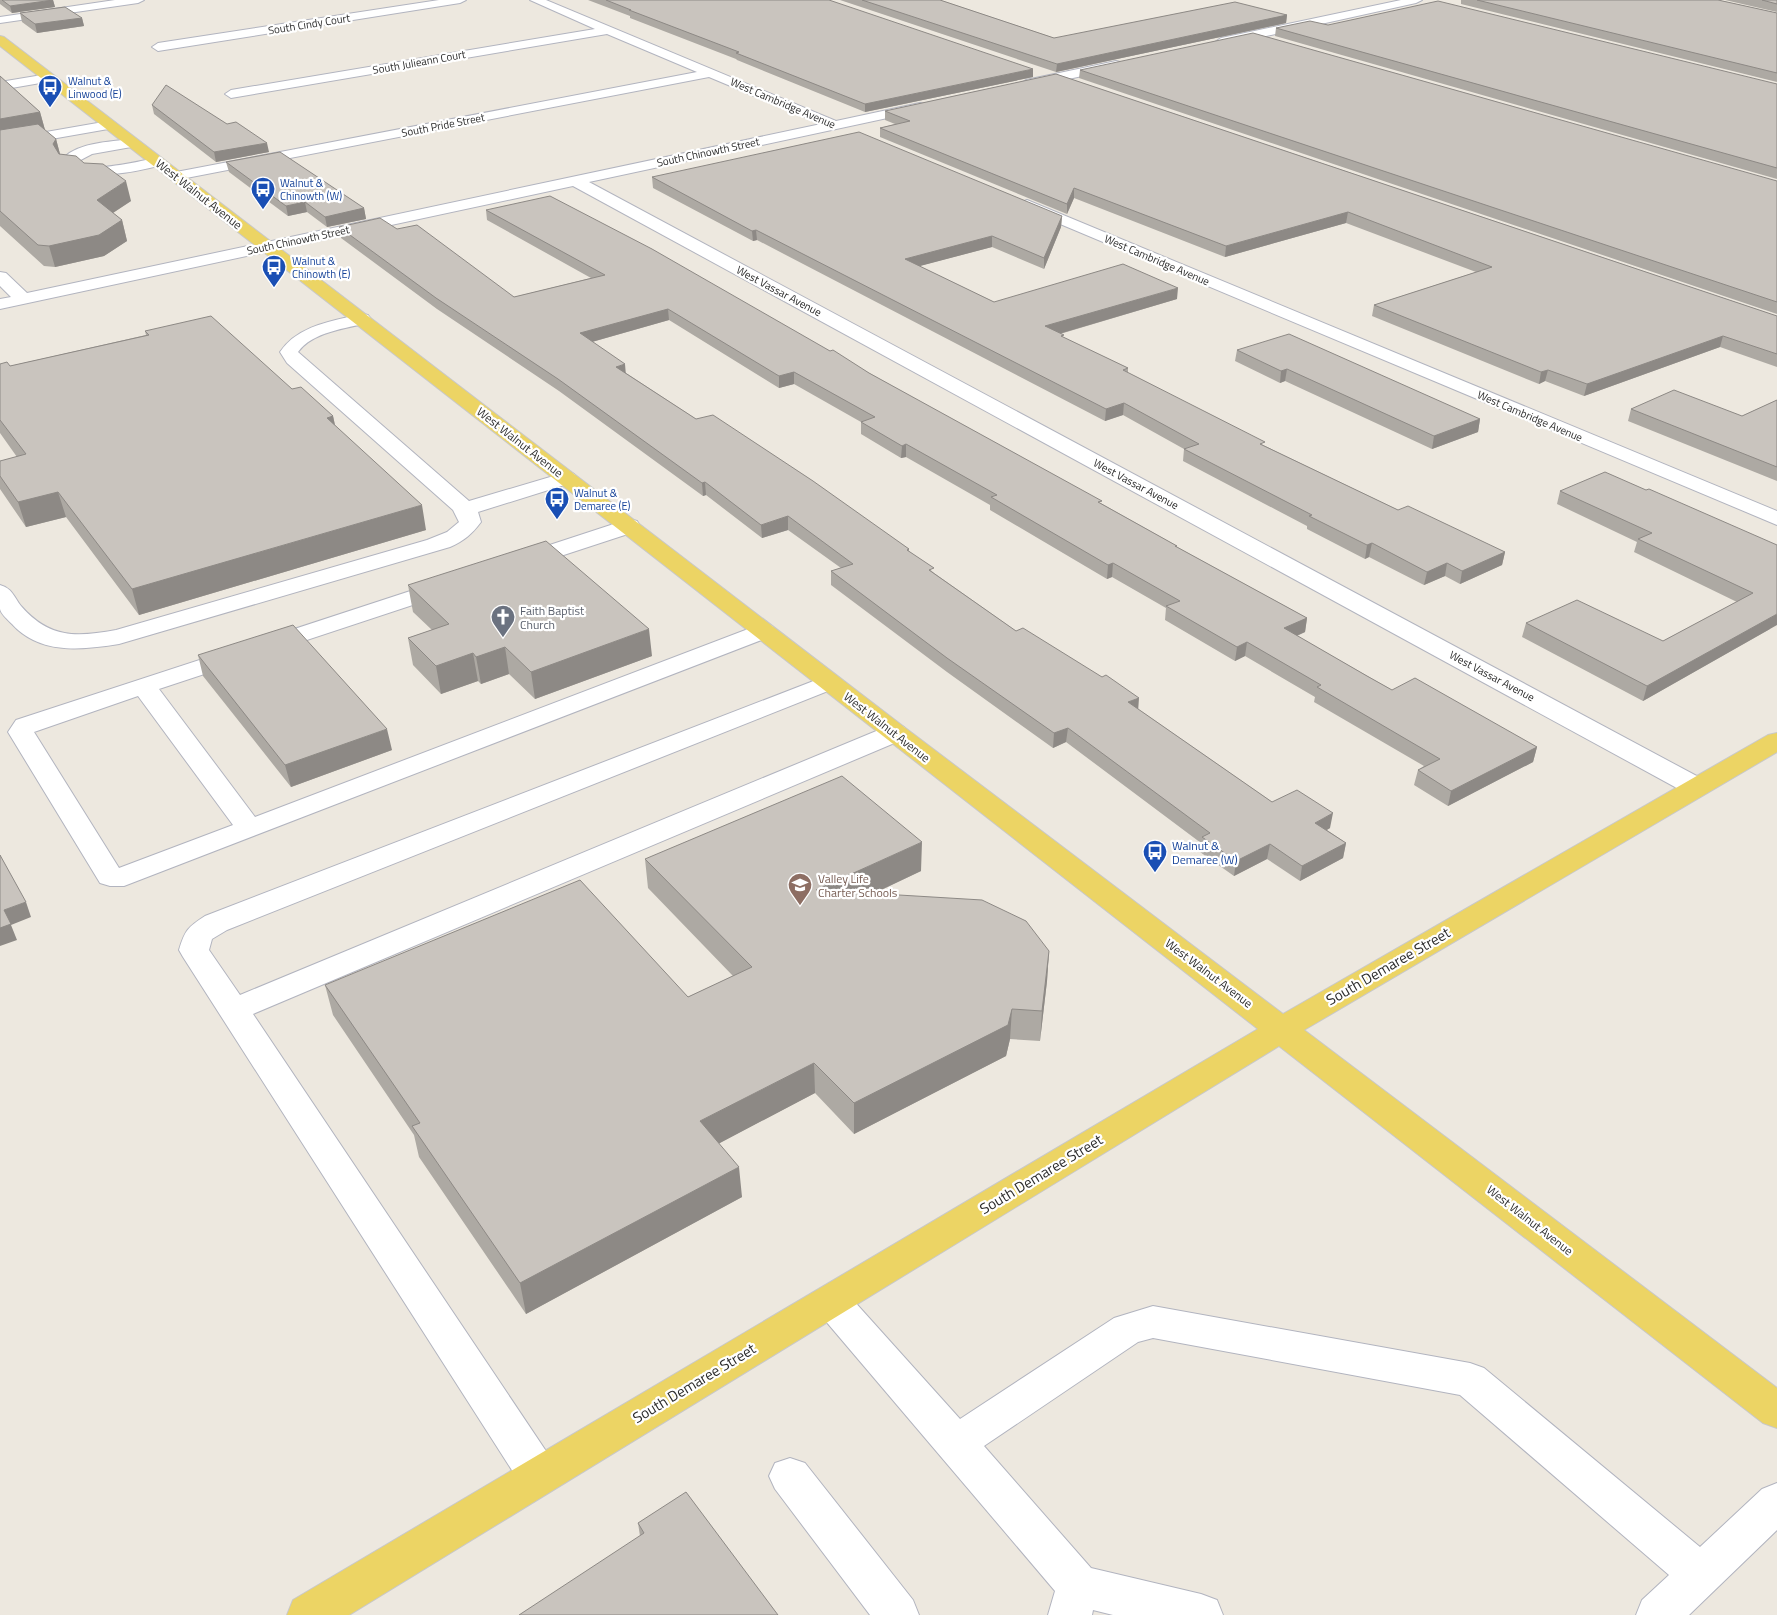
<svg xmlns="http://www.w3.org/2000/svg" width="1777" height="1615" viewBox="0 0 1777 1615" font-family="'Titillium Web',sans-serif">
<rect width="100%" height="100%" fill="#ede8df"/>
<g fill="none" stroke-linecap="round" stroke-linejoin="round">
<defs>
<path id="minor" d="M115,0h29l-6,3 -138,20v-6z
M439,0h27l-6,3 -302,48 -6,-4 6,-4z
M530,0h16l290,121 84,-18 5,1 2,3 -7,4 -331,71 1117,599 4,6 -4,6 -10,2 -10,-2 -1113,-607 -573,123v-10l11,-2 -11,-11v-14l6,1 21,20 794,-169 -112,-47 -533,103 -5,-1 -2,-3 2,-3 5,-1 521,-100 -90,-38 -376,64 -6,-4 6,-4 364,-61z
M1401,0h21l-6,3 -195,43 -6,-4 6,-4z
M1116,61l4,1 2,3 -2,3 -94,20 -6,-4 6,-4z
M48,74l4,1 2,3 -2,3 -52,9v-8z
M109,121l7,4 -2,3 -114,20v-8z
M132,139l7,4 -2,3 -45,8 -17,9c14,11 64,-2 82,-5l5,1 2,3 -2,3c-31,8 -65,14 -97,6l-5,-9c14,-20 50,-20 72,-23z
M1027,200l750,311v14l-755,-317 -3,-3 3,-3z
M362,314l6,1 3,4 -3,4c-21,5 -56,9 -70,29l171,149 98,-29 7,2 3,4 -3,4 -96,30 3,10c-9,12 -17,19 -31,25l-331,97c-37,6 -79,11 -107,-20 -4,-4 -11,-10 -12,-15 0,-7 0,-17 0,-24 12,3 14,12 21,21 29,33 55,31 95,24l311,-90 20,-8 12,-10 -6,-12 -166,-147 -7,-11c18,-27 53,-31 82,-38z
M629,519l8,2 3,5 -3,5 -116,38 -8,-2 -3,-5 3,-5z
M447,579l8,2 3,5 -3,5 -296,98 96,128 501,-191 8,-2 8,2 4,5 -4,5 -648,250h-14l-10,-3 -92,-151 8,-12zM138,696l95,129 -114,43 -85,-136z
M829,675l9,2 3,5 -3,5 -611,243 -15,9 -3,11 31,45 646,-268 9,-2 9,2 4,6 -4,6 -651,275 301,449 6,13 -6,13 -15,5 -15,-5 -341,-532 -4,-7c6,-20 9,-23 26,-34z
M831,1286l13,4 116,129 154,-101 39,-12 317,57 14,5 216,179 62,-58 15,-6v47l-88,85h-53l6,-15 27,-25 -209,-180 -307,-57 -15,4 -154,104 107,122 110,26 16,6 6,15h-110l-20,-5 -1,5h-44l7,-24 -237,-279 -6,-11 6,-11z
M790,1458l15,5 108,137 6,15h-49l-95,-126 -6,-13 6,-13z"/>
<path id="major" d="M0,36l4,1 900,690 379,287 485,-279 9,-2v19l-473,278 473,358v40l-14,-5 -484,-377 -930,569h-62l6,-15 965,-571 -1258,-983z"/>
</defs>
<use href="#minor" stroke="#b2b4bf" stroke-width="2"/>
<use href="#major" stroke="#c8c8c8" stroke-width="2"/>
<use href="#minor" fill="#fff" fill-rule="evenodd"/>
<use href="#major" fill="#ecd464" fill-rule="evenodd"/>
</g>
<path fill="#ada9a3" d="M0,0h53l2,7 -43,6 -12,-9z
M588,0h241l204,77 -168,35 -128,-52 -1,-1 -106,-41v-2z
M840,0h100l114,38 233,-23 -1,8 -230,49z
M1461,0h257l59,13v69l-316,-78z
M1725,0h52v12z
M20,13l62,5 2,8 -47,7 -15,-11z
M1328,25l449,59v95l-502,-143 1,-8z
M1080,70l697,111v133l-698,-236z
M1056,74l721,242v51l-57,-20 -136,49 -39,-15 -6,3 -167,-68 2,-11 102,-33 -130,-49 -121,34 -151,-59 -7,16 -187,-77v-9l15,-4 -10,-4v-9z
M0,76l40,36 5,18 11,9 4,15 71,47 -18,12 9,7 5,21 -23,15 -49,11 -11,-1 -44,-40z
M152,105l75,19 42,28 -53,10 -62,-48z
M226,162l138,46 2,11 -39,8 -20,-15 -19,4 -59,-44z
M652,177l410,39 -1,11 -17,42 -52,-22 -73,19 75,36 183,-3 -117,35 4,4 64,30v5l137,73 133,64 107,42 -3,13 -42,19 -15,-8 -21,9 -55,-28 -4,2 -58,-30v-3l-124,-65 1,-12 -61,-34 -18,6 -348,-181 -4,1 -100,-53z
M486,210l344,141 347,195v1l130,71 -2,14 -8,4 95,54 145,57 -4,15 -85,44 -34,-21 4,-15 6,-4 -110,-64 1,-5 -70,-41 -10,5 -70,-41 1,-12 -54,-31 -5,2 -117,-69v-5l-84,-48 -5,1 -40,-24v-12l-67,-38 -15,4 -110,-68 -77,22 34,31 70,46 213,130v2l25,22 82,58 122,78 134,93 58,26 -3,2 19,13 -3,15 -43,23 -33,-22 -33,17 -34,-24 1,-9 -135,-101 -13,6 -106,-76 -116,-87v-14l10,-3 -53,-38 -26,8 -56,-43 -3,1 -144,-105 -122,-82 -96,-71 -2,-11 58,2 117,68 77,-19 -104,-58z
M145,331l147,58 41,27 2,9 91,105 -287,85 -73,-98 -40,10 -26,-38v-28l17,-4 -17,-24v-69l10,2 136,-31z
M1237,350l243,69 -2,13 -46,17 -147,-68 -5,2 -45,-22z
M1777,400v81l-149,-60 3,-12 111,7z
M1560,491l217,54 -7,84 -127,72 -121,-64 4,-14 137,18 74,-39 -103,-50 3,-10 -80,-38z
M408,585l244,71 -117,43 -26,-25 -28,10 -3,-3 -37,13 -28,-29 -5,-27 24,-8 -19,-18z
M198,655l194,95 -101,37 -88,-111z
M645,859l276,12 -48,23 176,57 -2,30 -7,60 -30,-2 -4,17 -152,78 -39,-41 -96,50 23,54 -216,117 -107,-157 -5,-22 -81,-120 -8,-30 363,12 45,-21 -85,-88z
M638,1523l140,92 -138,-79z"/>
<path fill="#8d8985" d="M53,0l2,7 -43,6 -2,-7z
M1287,15l-1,8 -230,49 1,-8z
M82,18l2,8 -47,7 -2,-9z
M1033,69v8l-168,35v-8z
M40,112l5,18 -45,8v-19z
M56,139l5,19 -8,-14z
M267,143l2,9 -53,10 -2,-10z
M126,181l5,20 -29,19 -5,-20z
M1074,188v10l-7,16v-10z
M305,202l2,10 -19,4 -2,-10z
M364,208l2,11 -39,8 -2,-10z
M1348,212l-2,11 -121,34 1,-11z
M1062,216l-1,11 -17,42v-11z
M122,220l5,21 -23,15 -49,11 -6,-21z
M756,230l1,10 -4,1 -1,-10z
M992,236v11l-87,23v-11z
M1178,288l-1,11 -132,39v-12z
M668,309l1,11 -88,25 -1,-12z
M1723,336l-3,11 -136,49 3,-12z
M625,364l1,12 -10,-9z
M1287,369l-2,12 -5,2 1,-12z
M1548,370l-3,11 -6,3 2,-12z
M794,372v12l-15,4v-12z
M1124,403l-1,12 -18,6 1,-12z
M333,416l5,24 -11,-22z
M1480,419l-2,13 -46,17 2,-13z
M906,444v13l-5,1 1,-12z
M705,482l1,13 -3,1 -1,-13z
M58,492l8,25 -40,10 -8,-25z
M422,505l4,25 -287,85 -7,-26z
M788,516v14l-26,8 -1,-13z
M1372,543l-3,14 -4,2 2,-14z
M1505,552l-3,13 -42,19 2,-13z
M1113,563l-1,14 -5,2 1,-14z
M1447,563l-2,13 -21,9 3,-13z
M1777,614v11l-134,76 4,-15z
M1307,618l-2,14 -23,10 2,-14z
M649,629l3,27 -117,43 -4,-27z
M1247,642l-2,14 -10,5 2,-14z
M505,647l4,27 -28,10 -5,-27z
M473,653l5,28 -37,13 -5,-28z
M1139,698l-1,14 -10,-10z
M1068,728l-2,14 -13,6 1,-15z
M387,729l5,21 -101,37 -6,-22z
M1537,747l-4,15 -85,44 3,-15z
M1333,813l-3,15 -18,10 3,-15z
M922,842l-1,29 -104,49 -1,-30z
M1346,843l-3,15 -43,23 2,-15z
M1270,844l-3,15 -33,17 2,-15z
M26,902l5,15 -20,8 6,15 -17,6v-18l4,-18z
M1049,951l-2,30 -7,60 2,-30z
M1012,1009l-2,30 -4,17 -152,78v-31z
M814,1063l1,30 -112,59 -3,-31z
M739,1167l3,30 -216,117 -6,-31z"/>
<path fill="#c9c4be" stroke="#8d8985" d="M2,0h51l-43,6z
M606,0h223l204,69 -168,35 -129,-51 3,-1 -110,-42h2z
M862,0h78l114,38 181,-36 52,13 -230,49z
M1477,0h241l59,13v60z
M1762,0h15v4z
M1438,1l339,83v84l-501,-140 34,-7 18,4z
M65,7l17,11 -47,6 -15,-11z
M1253,33l524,148v121l-697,-232z
M1056,74l721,242v38l-54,-18 -136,48 -39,-14 -7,2 -167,-67 118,-38 -144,-55 -122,34 -152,-58 -7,16 -187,-76 30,-7 -25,-10z
M0,76l40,36 -40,7z
M166,85l61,39 9,-2 31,21 -53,9 -62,-47z
M38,124l18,15 -3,5 6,10 17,2 8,7 19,1 23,17 -29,19 25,20 -23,15 -50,11 -11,-1 -38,-34v-81z
M859,132l203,84 -18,42 -52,-22 -87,23 89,43 129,-38 55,24 -133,38 19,9 -3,1 67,32 -5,2 142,72 -5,2 138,66 10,-4 97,46 -43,19 -15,-8 -20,9 -55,-29 -5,2 -58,-29 3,-1 -128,-66 15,-5 -75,-41 -18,6 -350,-179 -4,1 -100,-54z
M280,152l84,56 -39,9 -20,-15 -19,4 -60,-44z
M550,196l102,53 178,102 3,-1 36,23 233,128 -4,1 79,44h-2l132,72 -23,10 83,48 25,14 23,-12 122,69 -86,44 -33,-21 22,-11 -123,-72 4,-2 -74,-43 -10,5 -71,-41 14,-5 -67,-38 -5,2 -117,-68 6,-2 -91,-51 -4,2 -41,-24 14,-5 -81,-45 -15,4 -111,-67 -88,24 45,31 -9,3 80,52 17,-4 100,66 96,68 -2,1 27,18 -5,2 87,61 7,-3 79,49 4,-2 33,23 -11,4 144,100 25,-12 36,23 -18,10 31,20 -44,23 -32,-22 -34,17 -34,-24 8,-4 -142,-105 -14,5 -107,-75 -116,-87 22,-7 -65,-48 -27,9 -56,-43 -3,1 -144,-104 -122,-81 -97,-71 41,-9 17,11 20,-4 97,72 91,-22 -119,-65z
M211,316l81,73 9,-2 32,29 -6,2 95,87 -290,84 -74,-97 -40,10 -18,-26v-15l26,-7 -26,-34v-56l7,-2 3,4 139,-31 -4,-4z
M1289,334l191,85 -46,17 -147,-67 -6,2 -44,-21z
M1674,390l68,26 35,-16v67l-146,-58z
M1605,472l41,18 3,-1 128,56v69l-130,72 -121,-63 51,-23 86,41 90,-48 -115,-54 14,-6 -92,-42z
M546,541l103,88 -118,43 -26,-25 -29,10 -3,-4 -37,13 -28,-28 41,-14 -41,-39z
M293,625l94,104 -102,36 -87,-110z
M842,776l80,66 -106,48 166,10 44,21 23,30 -7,60 -30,-2 -4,16 -154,78 -40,-40 -114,58 39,46 -219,116 -108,-157 8,-3 -95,-138 255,-105 108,117 64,-30 -107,-108z
M0,855l26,47 -22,8 7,14 -11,4z
M686,1492l92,123h-259l125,-82 -6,-10z"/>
<defs>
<symbol id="bus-pin" viewBox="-11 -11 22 30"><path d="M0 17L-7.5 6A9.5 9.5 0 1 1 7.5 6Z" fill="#1a4fb4" stroke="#fff"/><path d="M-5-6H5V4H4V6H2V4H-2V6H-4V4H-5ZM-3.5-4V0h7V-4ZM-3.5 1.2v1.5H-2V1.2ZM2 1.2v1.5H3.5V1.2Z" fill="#fff"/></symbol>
<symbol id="church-pin" viewBox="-11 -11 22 30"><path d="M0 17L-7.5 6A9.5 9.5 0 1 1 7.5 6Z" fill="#6b7280" stroke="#fff"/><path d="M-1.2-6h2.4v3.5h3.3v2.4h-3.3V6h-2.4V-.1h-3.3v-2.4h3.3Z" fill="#fff"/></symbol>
<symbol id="school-pin" viewBox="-11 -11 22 30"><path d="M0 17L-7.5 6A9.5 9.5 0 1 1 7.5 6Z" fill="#8d6e63" stroke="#fff"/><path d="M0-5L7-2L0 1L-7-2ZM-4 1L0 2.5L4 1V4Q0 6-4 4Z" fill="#fff"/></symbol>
</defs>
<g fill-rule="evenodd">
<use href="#bus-pin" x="36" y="73" width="28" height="38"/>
<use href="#bus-pin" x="249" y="175" width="28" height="38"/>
<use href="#bus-pin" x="260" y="253" width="28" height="38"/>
<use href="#bus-pin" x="543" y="485" width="28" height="38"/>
<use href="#church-pin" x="489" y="603" width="28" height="38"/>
<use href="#bus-pin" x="1141" y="838" width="28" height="38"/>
<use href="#school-pin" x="786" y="871" width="28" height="38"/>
</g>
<g text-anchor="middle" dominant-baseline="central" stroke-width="4.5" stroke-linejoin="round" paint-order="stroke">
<g font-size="11" fill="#2c2c2c" stroke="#fff">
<text transform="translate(309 24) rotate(-9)">South Cindy Court</text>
<text transform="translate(419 62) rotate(-10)">South Julieann Court</text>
<text transform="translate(783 103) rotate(23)">West Cambridge Avenue</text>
<text transform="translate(443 125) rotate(-11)">South Pride Street</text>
<text transform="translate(708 152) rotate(-12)">South Chinowth Street</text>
<text transform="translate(298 240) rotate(-12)">South Chinowth Street</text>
<text transform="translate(1157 260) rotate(23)">West Cambridge Avenue</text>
<text transform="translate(779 291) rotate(28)">West Vassar Avenue</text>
<text transform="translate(1530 416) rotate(23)">West Cambridge Avenue</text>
<text transform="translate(1136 484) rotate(28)">West Vassar Avenue</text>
<text transform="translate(1492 676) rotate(28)">West Vassar Avenue</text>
</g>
<g font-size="11" fill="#164399" stroke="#fff" text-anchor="start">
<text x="68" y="81">Walnut &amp;<tspan x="68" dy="13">Linwood (E)</tspan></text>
<text x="280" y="183">Walnut &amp;<tspan x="280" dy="13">Chinowth (W)</tspan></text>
<text x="292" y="261">Walnut &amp;<tspan x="292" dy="13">Chinowth (E)</tspan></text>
<text x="574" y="493">Walnut &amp;<tspan x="574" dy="13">Demaree (E)</tspan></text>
</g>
<g font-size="12" fill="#2c2c2c" stroke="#fff">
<text transform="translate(199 194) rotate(38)">West Walnut Avenue</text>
<text transform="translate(520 442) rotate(38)">West Walnut Avenue</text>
<text transform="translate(887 727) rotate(38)">West Walnut Avenue</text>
<text transform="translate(1209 973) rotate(37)">West Walnut Avenue</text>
<text transform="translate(1530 1220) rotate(38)">West Walnut Avenue</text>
</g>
<g font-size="12" fill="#5b616d" stroke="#fff" text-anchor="start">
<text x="520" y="610">Faith Baptist<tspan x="520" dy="14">Church</tspan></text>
</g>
<g font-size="12" fill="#164399" stroke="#fff" text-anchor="start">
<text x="1172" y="845">Walnut &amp;<tspan x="1172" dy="14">Demaree (W)</tspan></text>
</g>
<g font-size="12" fill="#785e54" stroke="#fff" text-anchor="start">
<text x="818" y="878">Valley Life<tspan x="818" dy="14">Charter Schools</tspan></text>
</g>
<g font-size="15" fill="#2c2c2c" stroke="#fff">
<text transform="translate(1388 966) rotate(-30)">South Demaree Street</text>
<text transform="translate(1041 1174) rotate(-31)">South Demaree Street</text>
<text transform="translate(694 1383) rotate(-31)">South Demaree Street</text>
</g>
</g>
</svg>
